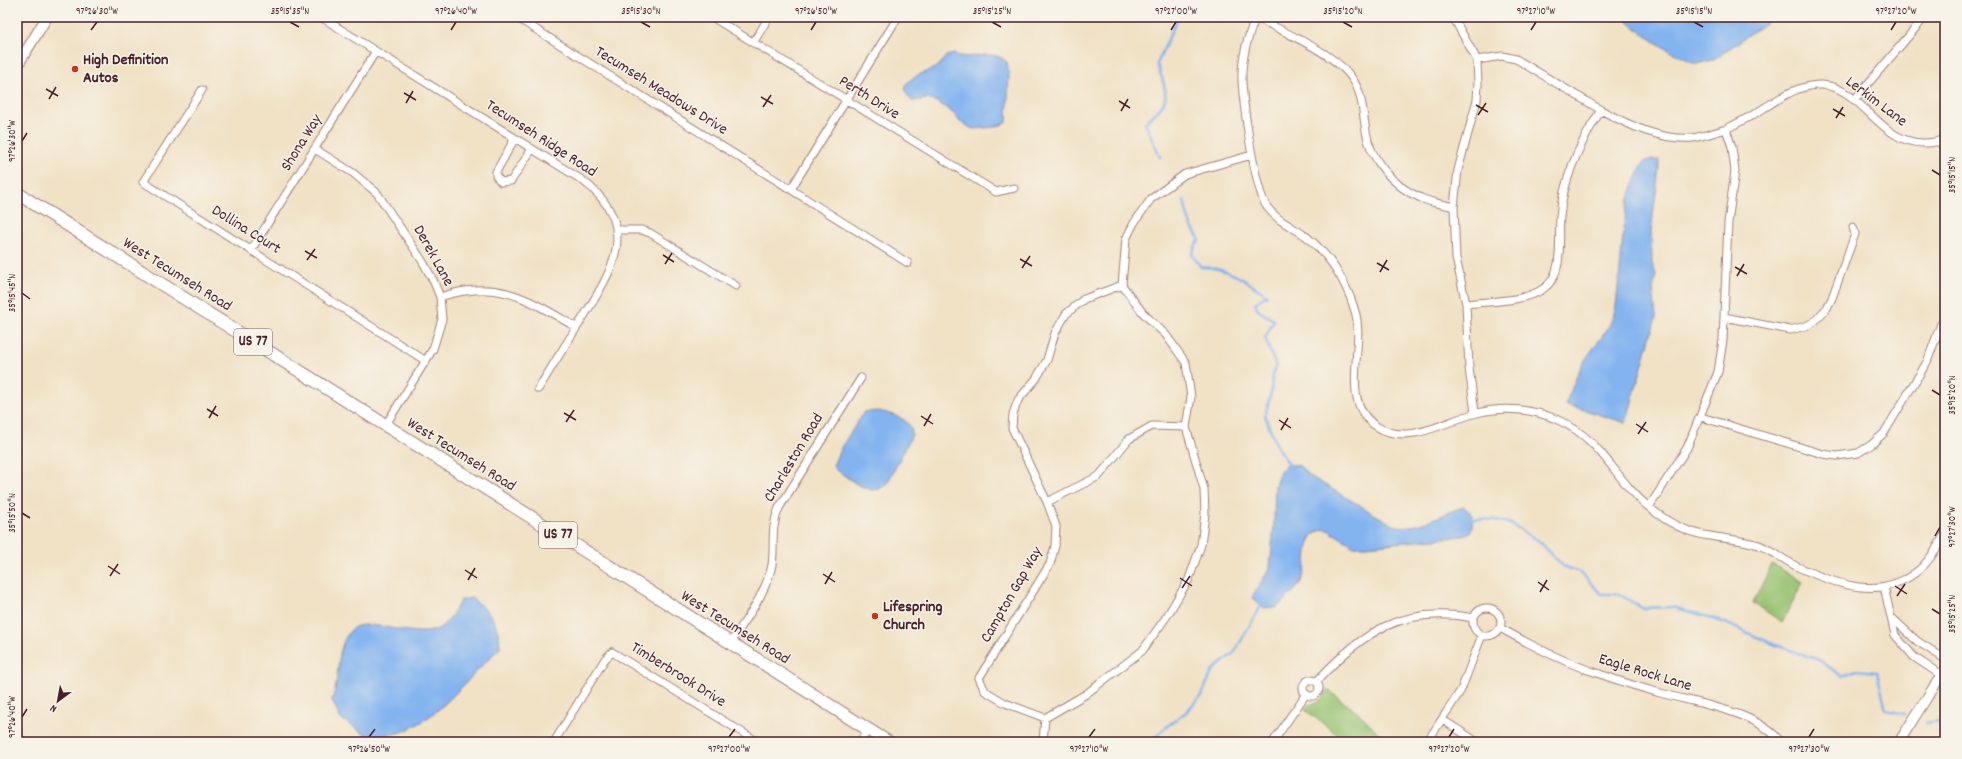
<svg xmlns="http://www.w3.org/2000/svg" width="1962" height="759" viewBox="0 0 1962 759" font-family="Dekko,sans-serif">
<rect width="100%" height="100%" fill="#f7f3e8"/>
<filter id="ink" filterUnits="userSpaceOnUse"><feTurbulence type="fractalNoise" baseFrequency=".025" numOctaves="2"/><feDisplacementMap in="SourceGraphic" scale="8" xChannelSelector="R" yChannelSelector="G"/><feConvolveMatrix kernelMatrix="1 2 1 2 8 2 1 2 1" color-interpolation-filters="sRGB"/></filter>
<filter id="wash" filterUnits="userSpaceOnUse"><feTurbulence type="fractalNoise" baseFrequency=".012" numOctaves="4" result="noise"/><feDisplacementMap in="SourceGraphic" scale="16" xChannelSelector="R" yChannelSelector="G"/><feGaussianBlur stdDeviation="0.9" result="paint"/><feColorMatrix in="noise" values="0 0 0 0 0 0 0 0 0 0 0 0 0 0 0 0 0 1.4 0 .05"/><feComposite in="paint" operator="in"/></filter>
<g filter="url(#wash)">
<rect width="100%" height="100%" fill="#f1e2c6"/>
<path fill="#97c370" stroke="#70714e" d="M1772,564l31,18 -21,40 -29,-19z
M1327,689l36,28 24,25h-40l-42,-32c9,-12 16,-3 22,-21z"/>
<path fill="#83b4ef" stroke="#666a8d" d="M1629,17h145l-61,43 -16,4c-25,-11 -49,-25 -70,-43z
M954,54c17,8 38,-7 53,8l2,11 -2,50 -13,4 -21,2 -13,-7 -6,-8 -16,-12 -11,-3 -15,2c-21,-22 14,-27 26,-35 3,-2 6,-7 8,-10z
M1649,160h10v8l-8,64 1,32 4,10 -3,15 3,28 -30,106 -61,-19c7,-14 12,-31 20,-44 10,-15 24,-29 29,-46 3,-8 3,-19 4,-27 6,-43 3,-89 27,-126z
M879,411c14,4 33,7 33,24l-24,47 -8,7 -8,1 -14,-5 -23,-16 -2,-3 7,-17 24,-37z
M1287,464l13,2 8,9 85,50c24,7 48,-12 71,-18l9,8 -1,13 -3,6 -6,2 -96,10h-13l-28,-17c-27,5 -15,33 -24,51 -5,10 -16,19 -25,27l-13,1 -12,-11 18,-29 4,-44 1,-38 5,-15z
M471,598c20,14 28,25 29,50 -30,27 -54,63 -91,81 -12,6 -27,6 -40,8l-29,-19 -8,-18c9,-23 2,-51 19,-70 14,-16 69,13 90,-3 9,-7 14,-17 20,-27z"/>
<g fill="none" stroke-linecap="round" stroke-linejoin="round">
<path stroke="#83b4ef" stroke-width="2.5" d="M1160,157l-15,-34c6,-8 11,-9 16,-16 10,-11 0,-31 -4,-43l21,-47
M1184,200c3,17 6,26 16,40l-5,6 -3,9 9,12c26,0 45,14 66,28l-12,8 4,8 15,9 -9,18 11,28 -4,14 -1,13 -6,23 13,33 13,18
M1470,519l26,1 15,4 28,17 24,25 17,6 21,22h18l23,14 30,-1 44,12 57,25 46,16 23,16 15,-6 20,2 9,38 18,4
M1926,723l19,-3
M1150,742l16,-15 19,-14 16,-17 12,-26 21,-17 28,-49"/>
</g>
</g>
<g filter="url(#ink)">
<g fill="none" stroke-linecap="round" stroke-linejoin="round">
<defs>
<path id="minor" d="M321,17l261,163c62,47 29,93 -3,144 -14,21 -27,43 -41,65
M516,17l392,246
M712,17l284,175 18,-4
M1256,17c-7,16 -13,35 -14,54 -1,23 13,120 25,136 10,14 26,20 40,30 24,20 39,44 48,74 11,36 -17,90 21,115 32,21 68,-5 101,-13 27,-7 56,-4 81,7 47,21 55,59 92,88 17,14 37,25 60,28 16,3 33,4 49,9 14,6 26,16 39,22 39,18 83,34 121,3 11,-9 18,-23 26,-36
M1256,17c27,15 71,33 91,55 16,17 15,37 19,59 4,29 28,56 55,67 10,5 22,6 33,9
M1453,17l24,43 1,24 -1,16 -19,70 -4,37 2,51 10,46
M753,43l16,-26
M1477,60l25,-4 14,3 85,51
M202,90l-59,92 283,179
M1854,100l71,-83
M515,138l-19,34v4l5,6 10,-1 21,-32
M1939,142l6,6
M315,149l38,24 24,20 46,69 10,18 7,17 2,22 -9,30 -48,77
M791,189l107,-172
M616,230h26l8,3 86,53
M251,250l125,-199
M440,297c59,-19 87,2 136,30
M1724,317l66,13 16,-4 8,-4 13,-14 5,-10 23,-64 -2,-7
M1475,413l-6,-45 -3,-64c23,-3 58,-2 77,-15 22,-14 15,-50 17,-72 3,-38 21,-76 41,-107 27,15 61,31 92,28 11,-2 23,-6 33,-9
M1701,417l122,37 14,2 21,-3 13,-8 13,-12 43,-71 14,-38 4,2
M1047,502l52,-26 30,-37 23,-13 34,1
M1649,507l38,-59 31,-76 5,-32 5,-117 7,-52 -3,-24 -6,-18c12,-6 24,-12 35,-19 19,-12 38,-26 61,-25 39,1 58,60 103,58 8,0 14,-1 20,-5
M1884,587l11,48 19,22 27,18
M1473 622a14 14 0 1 1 28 0a14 14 0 1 1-28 0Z
M1891,617l26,24 28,18
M1500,628c31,17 63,34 97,45 22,8 44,15 67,21 36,10 92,17 117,48
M730,644c15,-24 36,-50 42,-79 3,-21 -2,-36 7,-57l82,-130
M1303 688a8 8 0 1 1 16 0a8 8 0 1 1-16 0Z
M1316,682c46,-50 86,-77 157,-64
M1045,718l41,-24 56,-43 25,-35 22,-37 12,-34 4,-31 -1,-25 -18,-62 5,-30 -5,-34 -20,-28 -23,-22 -21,-28 4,-46 8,-16 17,-24 34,-25 67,-19
M1045,718l-40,-15 -20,-12 -6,-13 71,-114 5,-18 1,-20 -9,-24 -35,-74 1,-14 5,-14 18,-21 11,-19 8,-27 11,-19 18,-15 38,-14
M1443,720l34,22
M17,738l8,4
M554,742l51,-83 7,-7 146,90
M860,742l8,-12
M1043,742l2,-24
M1273,742l33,-48
M1427,742l34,-52 21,-55"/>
<path id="tertiary" d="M1899,742l46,-73"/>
<path id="secondary" d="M17,66l30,-49"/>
<path id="primary" d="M17,193l871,549"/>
</defs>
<use href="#minor" stroke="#9e8078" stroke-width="9"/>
<use href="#tertiary" stroke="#9e8078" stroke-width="11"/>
<use href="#secondary" stroke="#9e8078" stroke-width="12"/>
<use href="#primary" stroke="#9e8078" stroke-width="14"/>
<use href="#minor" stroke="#fff" stroke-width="7"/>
<use href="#tertiary" stroke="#fff" stroke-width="9"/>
<use href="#secondary" stroke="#fff" stroke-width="10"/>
<use href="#primary" stroke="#fff" stroke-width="12"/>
</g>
</g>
<path fill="none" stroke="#4a1f2b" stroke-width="1.5" d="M290,22l9,5M641,22l9,5M992,22l9,5M1343,22l9,5M1694,22l9,5M91,30l6,-8M451,30l5,-8M811,30l5,-8M1171,30l5,-8M1531,30l5,-8M1891,30l5,-8M46,89l12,7M404,93l12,7M761,97l12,7M49,99l7,-12M1119,101l11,7M406,103l7,-12M1476,105l12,7M763,107l8,-12M1833,109l12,7M1121,111l7,-12M1478,115l8,-12M1836,118l7,-11M22,141l5,-8M1932,170l8,5M305,251l12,7M663,255l11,7M1020,259l12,7M307,260l8,-11M1377,263l12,7M665,264l7,-11M1735,267l12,7M1022,268l8,-12M1380,272l7,-12M1737,276l7,-12M22,293l8,6M1932,390l8,5M207,409l11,7M564,413l12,7M921,416l12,8M209,418l7,-12M1279,420l12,8M566,422l8,-12M1636,424l12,8M924,426l7,-12M1281,430l7,-12M1638,434l8,-12M22,513l8,5M1935,536l5,-9M108,566l12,8M465,570l12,8M823,574l12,8M110,576l8,-12M1180,578l12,8M468,580l7,-12M1538,582l11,8M825,584l7,-12M1895,586l12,8M1182,588l8,-12M1540,592l7,-12M1897,596l8,-12M1932,609l8,5M22,717l5,-8M369,737l6,-8M729,737l6,-8M1089,737l6,-8M1449,737l5,-8M1809,737l5,-8"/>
<g fill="#c8321e" stroke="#f7f3e8" stroke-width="1.5">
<circle cx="75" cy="69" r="4"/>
<circle cx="875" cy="616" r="4"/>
</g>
<g text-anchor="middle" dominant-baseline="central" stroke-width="3" stroke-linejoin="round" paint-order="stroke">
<g fill="#f7f3e8" stroke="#7e5f64" stroke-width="1">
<rect x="234" y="329" width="38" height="26" rx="3"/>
<rect x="539" y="522" width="38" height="26" rx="3"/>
</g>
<g font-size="15" font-weight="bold" fill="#4a1f2b">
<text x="253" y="342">US 77</text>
<text x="558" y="535">US 77</text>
</g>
<g font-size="16" font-weight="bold" fill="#4a1f2b" stroke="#f7f3e8" text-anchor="start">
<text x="83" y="60">High Definition<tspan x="83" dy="18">Autos</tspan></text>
<text x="883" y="607">Lifespring<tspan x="883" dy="18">Church</tspan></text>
</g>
<g font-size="16" fill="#4a1f2b" stroke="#f7f3e8">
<text transform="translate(661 91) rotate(32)">Tecumseh Meadows Drive</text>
<text transform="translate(869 98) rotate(32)">Perth Drive</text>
<text transform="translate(1876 102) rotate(37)">Lerkim Lane</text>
<text transform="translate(541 139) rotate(33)">Tecumseh Ridge Road</text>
<text transform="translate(302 143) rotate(-58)">Shona Way</text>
<text transform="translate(246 230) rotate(32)">Dollina Court</text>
<text transform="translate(433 256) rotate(61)">Derek Lane</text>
<text transform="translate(177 275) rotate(32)">West Tecumseh Road</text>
<text transform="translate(461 455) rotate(32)">West Tecumseh Road</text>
<text transform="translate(794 458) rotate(-59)">Charleston Road</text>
<text transform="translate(1012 595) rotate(-60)">Campton Gap Way</text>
<text transform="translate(735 628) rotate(32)">West Tecumseh Road</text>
<text transform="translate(1645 673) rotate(17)">Eagle Rock Lane</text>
<text transform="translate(678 675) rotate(32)">Timberbrook Drive</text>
</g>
</g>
<rect width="1962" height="759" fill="none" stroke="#f7f3e8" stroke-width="44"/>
<g transform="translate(58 701) rotate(212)" stroke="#f7f3e8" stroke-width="3" paint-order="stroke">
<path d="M0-3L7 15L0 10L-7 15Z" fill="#4a1f2b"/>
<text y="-6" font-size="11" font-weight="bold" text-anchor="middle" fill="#4a1f2b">N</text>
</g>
<rect x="22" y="22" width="1918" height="715" fill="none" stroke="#4a1f2b" stroke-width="1.5"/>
<g font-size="10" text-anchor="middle" fill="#4a1f2b">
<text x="97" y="14">97°26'30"W</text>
<text x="290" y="14">35°15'35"N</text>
<text x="456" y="14">97°26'40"W</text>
<text x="641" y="14">35°15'30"N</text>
<text x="816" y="14">97°26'50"W</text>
<text x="992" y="14">35°15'25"N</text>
<text x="1176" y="14">97°27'00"W</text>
<text x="1343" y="14">35°15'20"N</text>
<text x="1536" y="14">97°27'10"W</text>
<text x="1694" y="14">35°15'15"N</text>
<text x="1896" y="14">97°27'20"W</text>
<text transform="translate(11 141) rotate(-90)" y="4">97°26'30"W</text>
<text transform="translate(1951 175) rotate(-90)" y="4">35°15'15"N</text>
<text transform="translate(11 293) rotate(-90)" y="4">35°15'45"N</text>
<text transform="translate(1951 395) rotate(-90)" y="4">35°15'20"N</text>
<text transform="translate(11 513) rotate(-90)" y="4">35°15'50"N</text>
<text transform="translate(1951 527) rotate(-90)" y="4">97°27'30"W</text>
<text transform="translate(1951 614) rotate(-90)" y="4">35°15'25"N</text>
<text transform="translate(11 717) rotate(-90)" y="4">97°26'40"W</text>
<text x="369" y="752">97°26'50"W</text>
<text x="729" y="752">97°27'00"W</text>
<text x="1089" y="752">97°27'10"W</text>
<text x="1449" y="752">97°27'20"W</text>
<text x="1809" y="752">97°27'30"W</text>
</g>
</svg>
